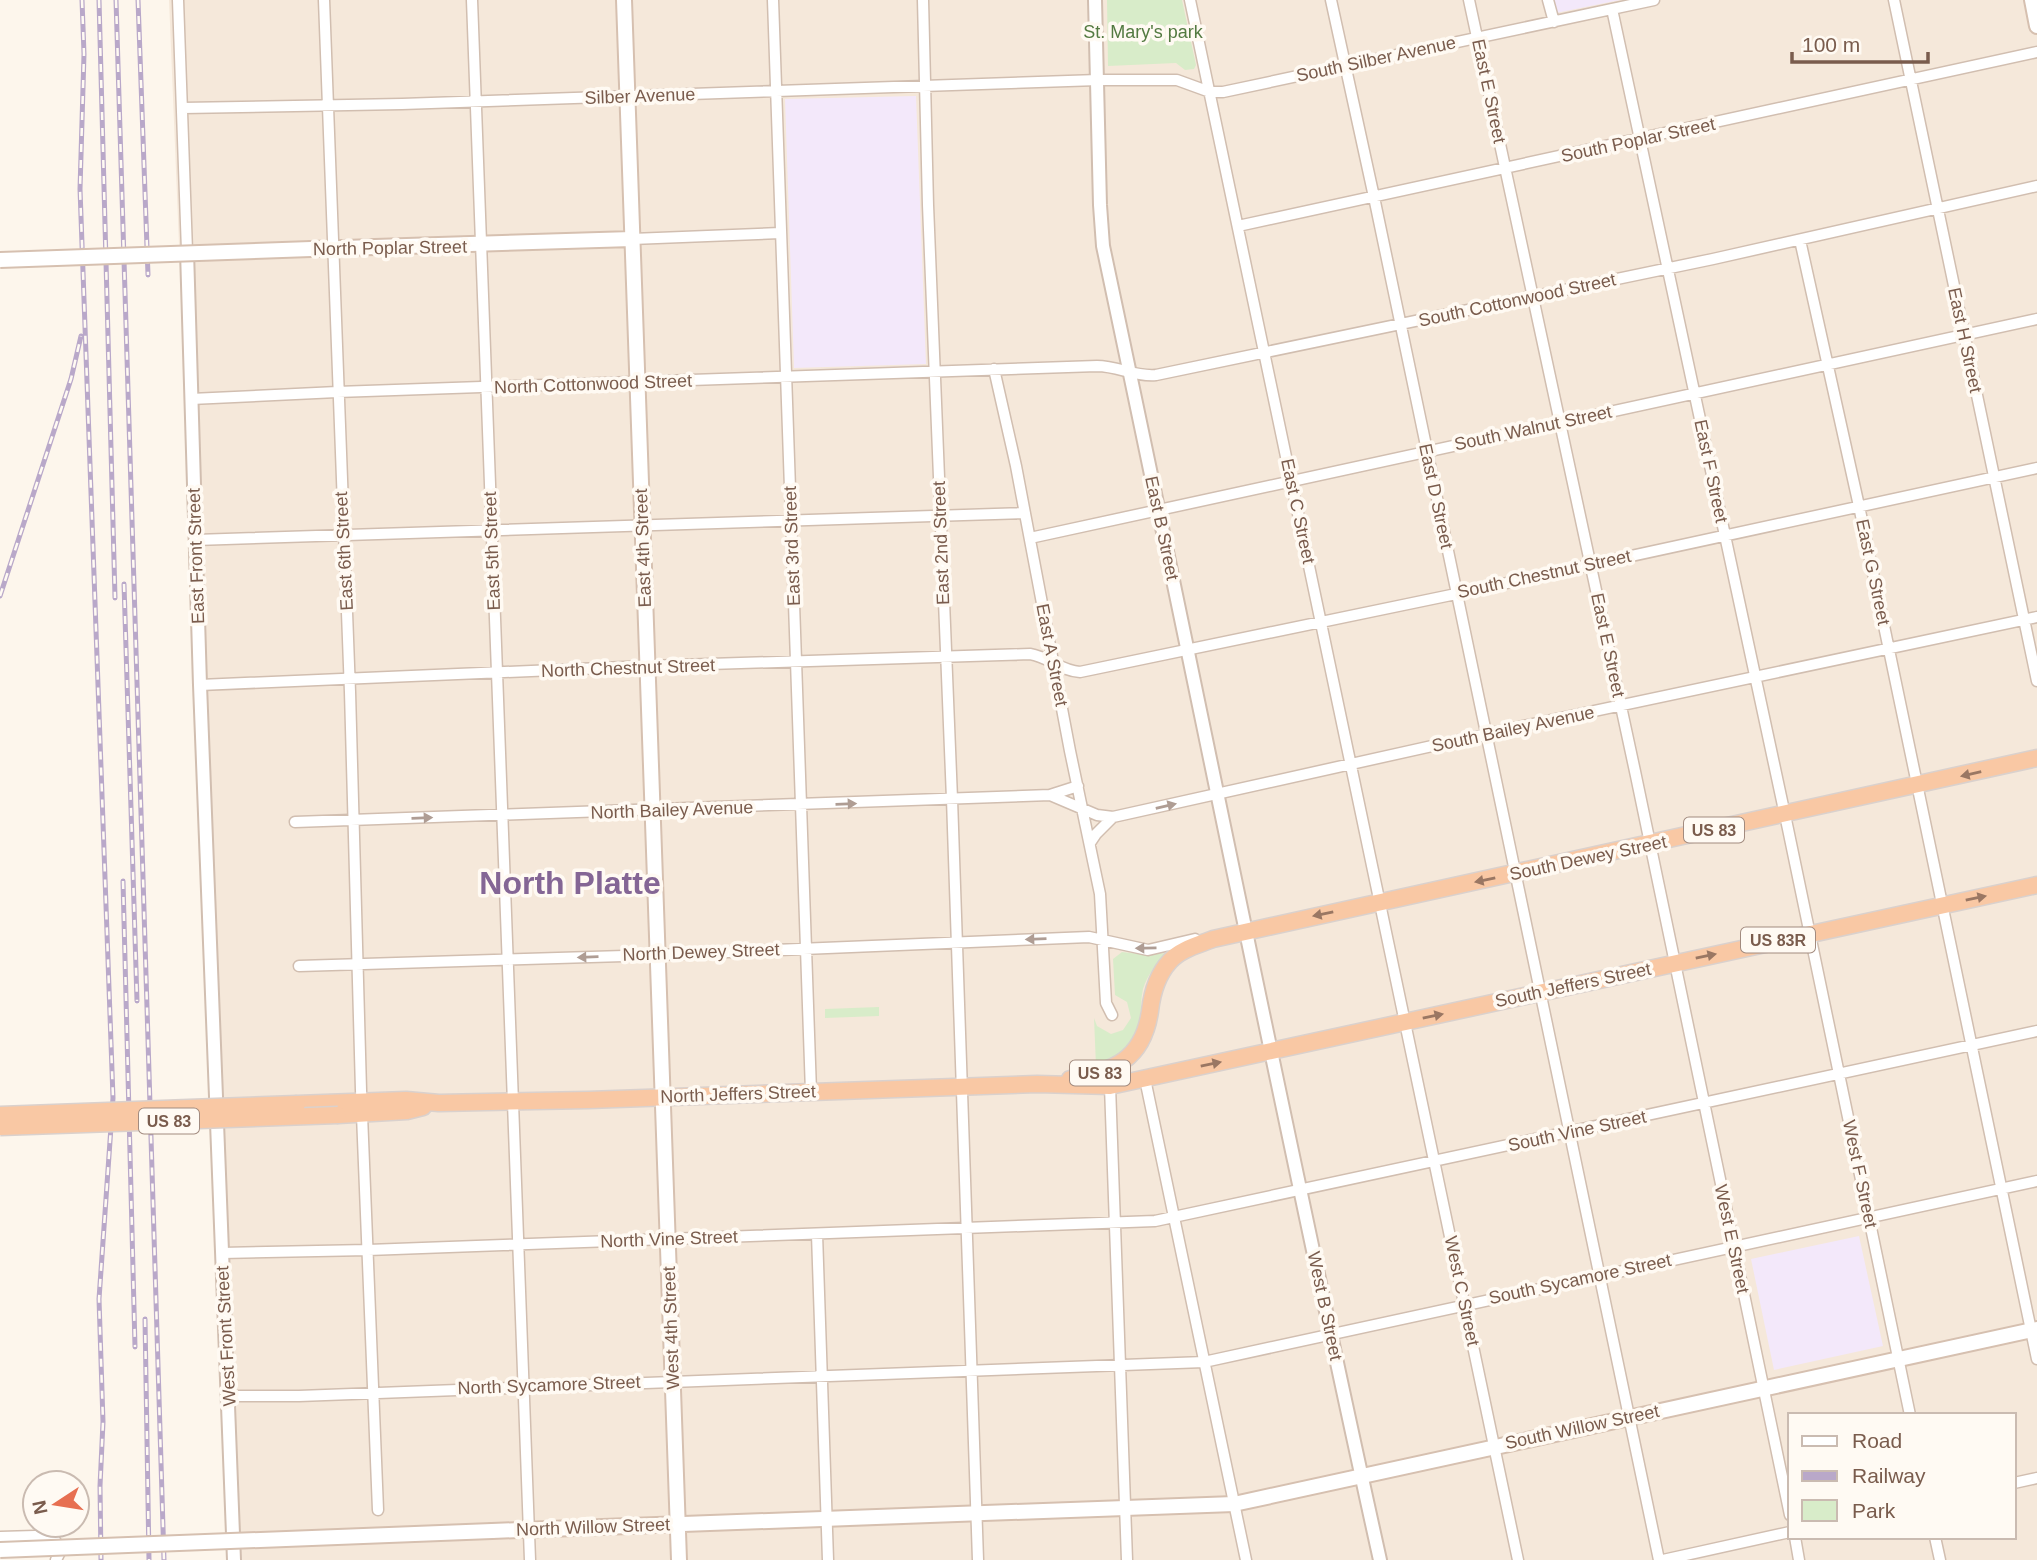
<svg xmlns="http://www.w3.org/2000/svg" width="2037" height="1560" viewBox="0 0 2037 1560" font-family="Arial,sans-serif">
<rect width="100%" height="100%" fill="#fdf6ec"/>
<path fill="#f5e8da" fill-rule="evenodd" d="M169,0h1868v1560h-1804zM1790,1415h224v122h-224z"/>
<path fill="#f3e8fa" d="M1553,0h67l-64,13z
M916,96l10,268 -132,4 -9,-269z
M1859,1236l24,110 -109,24 -23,-111z"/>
<path fill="#d8ecc9" d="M1107,0h75l14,65 -2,4 -9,1 -9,-7 -68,3z
M1122,952l27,3 17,-2c-10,11 -18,21 -23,36 -3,13 -1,26 -5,38 -5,19 -24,35 -42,39l-2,-48 3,8 14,8 12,-4 8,-12 -4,-16 -12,-7 -2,-36z
M879,1007v9l-54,2v-9z"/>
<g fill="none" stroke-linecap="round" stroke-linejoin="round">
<defs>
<path id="minor" d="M178,0l9,251
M324,0l26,692 11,398 17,420
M472,0l58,1560
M773,0l38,1092
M923,0l5,205 24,594 26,761
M1190,0l328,1560
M1331,0l43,197 285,1363
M1469,0l167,776 154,739
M1548,0l6,22
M1894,0l143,681
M1612,9l176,820 122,586
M183,108l219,-4 696,-24h79l33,12h13l431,-92
M1238,226l799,-174
M632,239l148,-6
M1800,240l59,266 178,853
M994,369l22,97 54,285 30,143 6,109 6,12
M191,399l146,-7 760,-26c21,0 38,11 59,9l557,-116 324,-73
M1030,538l1007,-219
M195,540l830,-27
M200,685l447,-19 383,-12c19,3 31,17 50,18l376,-78 581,-126
M1050,795l28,-9
M295,822l755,-27 47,20 16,2 373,-83 551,-117
M1090,843l6,-9 17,-17
M299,966l358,-11 432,-18 59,13 47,-11
M1145,1079l101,481
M1110,1086l17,474
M817,1234l11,326
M222,1253l146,-3 787,-29 882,-190
M229,1396h70l905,-34 833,-181
M2014,1483l23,-5
M0,1537l35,-1 19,3 7,11 -5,10
M1795,1537l4,23
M1935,1537l5,23
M1663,1560l127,-28"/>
<path id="tertiary" d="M1095,0l5,205 3,41c93,438 180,877 277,1314
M187,251l13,434 34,875"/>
<path id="secondary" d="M624,0l55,1560
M2032,0l5,26
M311,249l321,-10
M492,1531l742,-27 803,-175"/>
<path id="trunk" d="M1070,1079c44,-8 73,-19 80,-68 2,-18 7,-36 20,-50 11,-12 28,-16 43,-22l824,-181
M297,1104l109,-4 33,3 149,-3 449,-16 73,2 927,-201
M338,1115l69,-4 16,-4"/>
</defs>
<use href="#minor" stroke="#d1beb0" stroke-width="13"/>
<use href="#tertiary" stroke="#d1beb0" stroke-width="16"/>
<use href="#secondary" stroke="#d6c0b0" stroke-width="18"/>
<use href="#trunk" stroke="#dad1cd" stroke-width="19"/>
<use href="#minor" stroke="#fff" stroke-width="10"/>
<use href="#tertiary" stroke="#fff" stroke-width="12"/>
<use href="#secondary" stroke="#fff" stroke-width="14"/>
<use href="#trunk" stroke="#f9c8a4" stroke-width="16"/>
<defs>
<path id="rail" d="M82,0l2,54 -4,135 33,909 -14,201 4,123 -3,64 1,74
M99,0l16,598
M116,0l48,1560
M138,0l10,275
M124,584l13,417
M0,596l71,-217 10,-43
M123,881l12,466
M145,1319l4,241"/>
</defs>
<use href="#rail" stroke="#b9a8c9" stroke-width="5"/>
<use href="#rail" stroke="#fffaf3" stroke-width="2.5" stroke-dasharray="8" stroke-linecap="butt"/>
<defs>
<path id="secondary-bridge" d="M0,260l311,-11
M0,1550l492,-19"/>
<path id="trunk-bridge" d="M0,1115l297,-11
M0,1127l338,-12"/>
</defs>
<use href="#secondary-bridge" stroke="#d6c0b0" stroke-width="18" stroke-linecap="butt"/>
<use href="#trunk-bridge" stroke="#dad1cd" stroke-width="19" stroke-linecap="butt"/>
<use href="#secondary-bridge" stroke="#fff" stroke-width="14"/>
<use href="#trunk-bridge" stroke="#f9c8a4" stroke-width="16"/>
</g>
<defs><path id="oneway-solid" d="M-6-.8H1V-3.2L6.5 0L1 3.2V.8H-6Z" transform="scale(1.75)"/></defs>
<g fill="#9a7763">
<use href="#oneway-solid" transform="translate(1971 774) rotate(167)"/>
<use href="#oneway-solid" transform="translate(1485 880) rotate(168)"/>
<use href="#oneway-solid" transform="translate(1976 898) rotate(-12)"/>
<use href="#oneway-solid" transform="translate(1323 914) rotate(168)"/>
<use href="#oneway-solid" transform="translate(1706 956) rotate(-12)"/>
<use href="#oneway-solid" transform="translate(1433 1016) rotate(-12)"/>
<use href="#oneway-solid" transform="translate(1211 1064) rotate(-12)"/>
</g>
<g fill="#af9d94">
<use href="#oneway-solid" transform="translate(846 804) rotate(-2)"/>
<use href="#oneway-solid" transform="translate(1166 806) rotate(-13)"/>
<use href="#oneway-solid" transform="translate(422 818) rotate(-2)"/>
<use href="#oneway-solid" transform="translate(1036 939) rotate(178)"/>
<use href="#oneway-solid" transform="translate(1146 948) rotate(179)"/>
<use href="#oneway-solid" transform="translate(588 957) rotate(178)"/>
</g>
<g text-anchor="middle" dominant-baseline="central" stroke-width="7" stroke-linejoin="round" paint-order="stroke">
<g fill="#fffaf3" stroke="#a28b7f" stroke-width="2">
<rect x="1684" y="817.5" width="60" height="25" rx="5"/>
<rect x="1741" y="927.5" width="74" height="25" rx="5"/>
<rect x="1070" y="1060.5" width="60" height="25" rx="5"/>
<rect x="139" y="1108.5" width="60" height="25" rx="5"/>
</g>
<g font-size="16" font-weight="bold" fill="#7a5c4d">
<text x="1714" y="830">US 83</text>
<text x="1778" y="940">US 83R</text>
<text x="1100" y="1073">US 83</text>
<text x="169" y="1121">US 83</text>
</g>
<g font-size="18" fill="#537a41" stroke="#fffaf3">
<text x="1143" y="32">St. Mary's park</text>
</g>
<g font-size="18" fill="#7a5c4d" stroke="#fffaf3">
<text transform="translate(1376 59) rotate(-12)">South Silber Avenue</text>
<text transform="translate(1489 91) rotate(78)">East E Street</text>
<text transform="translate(640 96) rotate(-2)">Silber Avenue</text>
<text transform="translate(1638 140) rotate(-12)">South Poplar Street</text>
<text transform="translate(390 248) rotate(-1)">North Poplar Street</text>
<text transform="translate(1517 300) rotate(-12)">South Cottonwood Street</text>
<text transform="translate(1965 340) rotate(78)">East H Street</text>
<text transform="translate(593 384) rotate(-2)">North Cottonwood Street</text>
<text transform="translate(1533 428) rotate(-12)">South Walnut Street</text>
<text transform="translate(1711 471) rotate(78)">East F Street</text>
<text transform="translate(1436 496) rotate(78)">East D Street</text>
<text transform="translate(1298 511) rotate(78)">East C Street</text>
<text transform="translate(1162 528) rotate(78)">East B Street</text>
<text transform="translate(941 543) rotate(-92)">East 2nd Street</text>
<text transform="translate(792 546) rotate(-92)">East 3rd Street</text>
<text transform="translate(643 548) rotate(-92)">East 4th Street</text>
<text transform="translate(344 551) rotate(-93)">East 6th Street</text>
<text transform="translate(492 551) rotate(-92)">East 5th Street</text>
<text transform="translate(196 556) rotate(-92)">East Front Street</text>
<text transform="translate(1873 572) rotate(78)">East G Street</text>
<text transform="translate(1544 574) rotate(-12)">South Chestnut Street</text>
<text transform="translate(1608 645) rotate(78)">East E Street</text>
<text transform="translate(1052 655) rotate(79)">East A Street</text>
<text transform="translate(628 668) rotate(-2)">North Chestnut Street</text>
<text transform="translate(1513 729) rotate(-12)">South Bailey Avenue</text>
<text transform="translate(672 810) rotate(-2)">North Bailey Avenue</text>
<text transform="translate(1588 858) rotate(-12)">South Dewey Street</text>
<text transform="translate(701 952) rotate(-2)">North Dewey Street</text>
<text transform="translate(1573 985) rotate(-12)">South Jeffers Street</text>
<text transform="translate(738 1094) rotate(-2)">North Jeffers Street</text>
<text transform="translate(1577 1131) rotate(-12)">South Vine Street</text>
<text transform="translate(1860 1174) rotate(78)">West F Street</text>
<text transform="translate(669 1239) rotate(-2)">North Vine Street</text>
<text transform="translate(1732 1239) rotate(78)">West E Street</text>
<text transform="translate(1580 1279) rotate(-12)">South Sycamore Street</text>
<text transform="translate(1462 1291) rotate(78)">West C Street</text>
<text transform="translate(1325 1306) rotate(78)">West B Street</text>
<text transform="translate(671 1328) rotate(-92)">West 4th Street</text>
<text transform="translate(226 1336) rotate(-93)">West Front Street</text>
<text transform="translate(549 1385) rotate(-2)">North Sycamore Street</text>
<text transform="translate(1582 1427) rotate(-12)">South Willow Street</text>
<text transform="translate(593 1527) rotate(-2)">North Willow Street</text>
</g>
<g font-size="32" font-weight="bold" fill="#846695" stroke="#fffaf3">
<text x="570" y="883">North Platte</text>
</g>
</g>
<rect x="1788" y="1413" width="228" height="126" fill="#fffaf3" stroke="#cabbb1" stroke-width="2"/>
<rect x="1802" y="1436" width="35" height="10" fill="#ffffff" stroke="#cabbb1" stroke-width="2"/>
<text x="1852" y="1448" font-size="21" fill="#7a5c4d">Road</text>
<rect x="1802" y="1471" width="35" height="10" fill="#b9a8c9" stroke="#cabbb1" stroke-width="2"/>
<text x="1852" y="1483" font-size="21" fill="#7a5c4d">Railway</text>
<rect x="1802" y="1500" width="35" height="21" fill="#d8ecc9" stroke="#cabbb1" stroke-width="2"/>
<text x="1852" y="1518" font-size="21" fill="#7a5c4d">Park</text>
<g transform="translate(56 1504) rotate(258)"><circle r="33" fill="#fffaf3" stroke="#cabbb1" stroke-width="2"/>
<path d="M0-5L12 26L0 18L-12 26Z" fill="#e76f51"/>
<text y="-10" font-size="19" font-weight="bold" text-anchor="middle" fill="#7a5c4d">N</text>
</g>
<path d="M1792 52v10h136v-10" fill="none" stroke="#7a5c4d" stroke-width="3.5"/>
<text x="1802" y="52" font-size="21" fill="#7a5c4d" stroke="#fffaf3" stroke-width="5" paint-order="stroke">100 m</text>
</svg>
